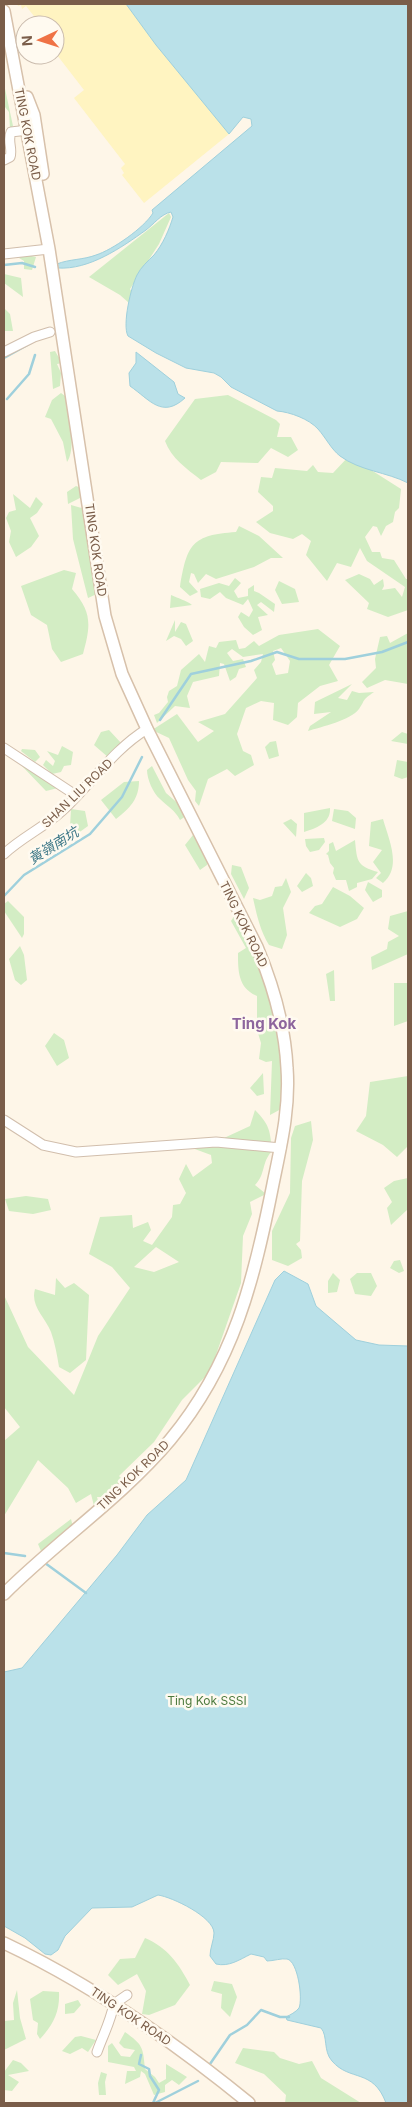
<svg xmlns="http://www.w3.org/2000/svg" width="412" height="2107" viewBox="0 0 412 2107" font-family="Inter,'Noto Sans TC',sans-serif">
<rect width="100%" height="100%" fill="#fef6e8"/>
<path fill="#d3edc4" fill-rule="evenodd" d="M4,84l9,42 -3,3 -1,-17 -4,-5z
M169,213l2,4 -12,27 -29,45 3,5 -4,9 -9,-8 -31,-18z
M23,254l13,3 -4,13 -8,-1v-8l-5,-3z
M4,274l17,4 2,19 -19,-14z
M4,308l6,6 3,17h-9z
M55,351l7,12 -5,1 4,9 -1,13 -7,3 -3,-37z
M61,393l4,3c3,16 12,52 2,66l-4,-20 -12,-23 -6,-2 7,-17z
M228,395l48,25 4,4 -3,13h14l7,13 -10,7 -17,-9 -13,15 -37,-1 -5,10 -15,8c-14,-11 -30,-22 -36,-39l30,-42z
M349,456l52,33 -2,19 -4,4 -2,10 -7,4 -5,10 -4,-9 -4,-1 -8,11 7,15h8l2,6 12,2 12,19h2v31l-20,7 -21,-8 2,-6 -24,-23 14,-6 11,5 4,6 9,-6 1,7 -2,4 13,-2 7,9 3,-10 -38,-26 -7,-13 -9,19 -14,-4 -10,18 -21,-26 5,-14 -9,-7 -9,5 -23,-6 -14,-11 17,-11v-5l-15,-14 3,-15 11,1 3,-10 32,3 6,-6 5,7 15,1z
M76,486l5,2 3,8 -16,8 -1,-12z
M13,494l17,14 6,-11 7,7 -6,9 -7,5 9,18 -8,11 -15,10 -7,-15 2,-11 -5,-13 3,-6 7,-2z
M71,505l14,4 14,84 -11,5 -15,-59z
M239,526l20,10 24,22h-12l-17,9 -38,12 -10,-5 -8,9 -4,-9 -3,-1 -2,9 9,10 -8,4 -10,-9c7,-43 12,-52 56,-55z
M64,570l12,3 -4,16c20,23 19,36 11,65l-22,8 -9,-13 -5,-24 -16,-10 -10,-29z
M235,578l6,5 -7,8 4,7 10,-2v-7l6,-4v6l5,2 16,11 -1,8 -13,-10 -4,3 11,10 -10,2 4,13 -9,5 -9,-8 -6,-10 3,-5 8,5 4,-7 -5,-11 -5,6 -17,-7 -6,-6 -10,7 -9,-2 -1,-8 19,-6 10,3z
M279,581l16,8 4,13 -17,2 -7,-14z
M171,595c8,4 15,5 21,10l-22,3z
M175,620v12l6,-10 5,2 7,17 -7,5 -5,-7 -7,-3 -8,5z
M318,629l22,17 -11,19 9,16 -18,5 -22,17 -1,14 -9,8 -15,-5 1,-17 -13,-2 -15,7 -9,26 6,17 8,4 3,10 -19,11 -8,-7 -19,10 -9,27 -4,-5 1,-10 -8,-11 -19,-42 -17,-8 25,-16 21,28 16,-11 -16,-9 27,-8 32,-36 -3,-8 7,-8 2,-8 -20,3 -11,-8 -5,4 6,8 10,-2 3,8 -7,2 -3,8 -6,4 -6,-17 -4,-1 -1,13 -26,6 -6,14 3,12 -15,-2 -18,17 -3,-8 5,-2 9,-11 -1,-5 2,-6 8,-5 4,-16 18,-16 6,8 4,-16 7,2 3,-6 17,-2 3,9 6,-1 9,-7 5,5 20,-11zM281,648l9,13 -2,12 -12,2 -4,-11 3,-4 -2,-9z
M408,633v51l-23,-4 -18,8 -5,-6 14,-14 -1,-9 5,-22 7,-1 3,7z
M352,684l-14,14 9,2 5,-9 7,2 15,-1c-13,9 -8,7 -15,17 -8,11 -38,18 -51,22l2,-5 21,-14 -17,2 1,-12z
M109,730l13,14 -13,14 -15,-13 7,-13z
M402,732l6,2v10l-17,-3z
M276,741l3,15 -10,3 -4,-12 5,-5z
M62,746l11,6 -2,13 -7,1 -3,6 -9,2 -9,-9 3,-5 7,6 2,-5 -8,-10 11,4z
M22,749l13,1 5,7 -5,5 -14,-11z
M397,760l11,2v15l-6,2 -8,-3z
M23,763l35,25 -12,3 -24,-25z
M152,766l14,27 15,13 5,10 -6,4c-5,-10 -12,-13 -20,-21 -7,-6 -13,-20 -13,-29z
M139,781c0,18 -9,27 -23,38l-15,-19 23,-18z
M330,808c1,15 -14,20 -26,24v-19z
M71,809l14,2 3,15 -22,16 -17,5 2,-9 19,-11z
M334,809l14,2 8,7 -1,11 -23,-8z
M291,819l6,5 -1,13 -13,-14z
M383,819c6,21 19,48 0,64l-7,-5 5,-5 -8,-11 9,-12 -13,-4 2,-24z
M193,835l6,2 8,20v8l-7,5 -15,-25z
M324,838l1,4 -6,8 -9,2 -4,-6 -1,-7z
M355,840c2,22 2,26 23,32l-6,7 -15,4v4l-8,4 -3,-11h-10l-3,-7 1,-5 -4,-5 -2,-8 -2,-1 3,-3v-7l4,-2 3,9z
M232,865l9,2 8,21 -5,11 -13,-25z
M306,873l5,5 2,8 -11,6 -5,-6z
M286,878l5,14 -8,16 4,27 -5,14 -13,-4c-9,-15 -12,-29 -16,-47l7,2 12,-4 3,-9 7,-1z
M368,882l14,8v7l-9,5 -8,-12z
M333,887l17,9 14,12 -7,11 -17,8 -31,-14 6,-7 7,-2z
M8,901l16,16v17l-2,4 -18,-27v-7z
M408,911v43l-36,16 -1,-13 16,-8 1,-7 11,-6 -11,-7 2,-13z
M235,915l27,51 18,71 3,71 -13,7 2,-54 -6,1 -7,-3 2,-16 -4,-13v-34c-19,-8 -19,-25 -19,-43l8,-5 -15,-27z
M20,946l4,9 3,25 -6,5 -6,-5 -6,-21z
M334,970l1,31h-5l-4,-27z
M394,983h14v38l-14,5z
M54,1033l10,7 5,18 -12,8 -12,-20z
M263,1073l1,21 -7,2 -7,-8z
M408,1076v70l-11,11 -14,-12 -27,-14 10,-15 4,-34z
M255,1110c15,15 15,21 17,41 -11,12 -6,23 -17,34l11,9 -16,8 2,12 -9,22 -2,47 -31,89 -28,28 -28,42 -35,34 5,5 -8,7 -5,-3 2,6 -8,6h-8l2,7 -5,2 -3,-12 -15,9 -8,-15 -30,-28 -34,56v-75l16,-14 -16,-20v-112l24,52 46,48 24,-59 32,-48 -18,-21 -23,-13 11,-37 32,-2 1,13 15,-6 3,8 -8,11 9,4 20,-28 1,-12 7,-1 6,-11 -7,-14 7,-15 7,13 19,-14 -1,-8 -19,-7 32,-10 26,-12zM156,1247l23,15 -25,10 -20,-5z
M311,1121l2,19 -11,41 -2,60 -4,3 5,6 1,8 -14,8 -16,-6v-29l18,-38 1,-55 4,-12z
M408,1178v31l-17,16 -4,-17 5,-6 -8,-14 10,-7z
M26,1196l22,3 3,11 -18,4 -24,-3 -4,-12z
M400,1260l4,11 -5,2 -9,-5 4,-7z
M333,1273l7,7 -3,12 -9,1v-12z
M357,1273h14l6,13 -6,10 -16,-2 -5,-15z
M56,1278l9,10 9,-5 15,12 -3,65 -16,13 -11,-6c-2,-12 -4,-24 -8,-35 -6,-15 -21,-26 -16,-43l20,6z
M71,1519l2,8c-10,6 -22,22 -32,24l-3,-7z
M145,1938c22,9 34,26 45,47l-15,20 -26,10 -7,-1 4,-23 -9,-17 -19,11 -10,-10 12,-16 15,-1z
M214,1981l18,3 5,13 -7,20 -9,-9 1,-14 -11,-3z
M17,1990l3,28 6,21 -22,11v-29l10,-1 -1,-17z
M43,1991l16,1c1,20 -6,33 -19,47l-3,-5 1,-11 -5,-3 -3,-21z
M78,2000l3,5 -7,8 -9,1v-10z
M125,2032c18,13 18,15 20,37l10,8 4,6 7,-4v-15l21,13 -8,8 -7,-5 -7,5v7l-11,3 -9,-21 -4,-3 -1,6 -15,7 2,-13h9l-2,-4 -26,-5v-16l4,-3 9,13 9,1 5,-7 -11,-2 -5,-5z
M81,2036l15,4 -8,12 -6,-4 -12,6 -8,-3 13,-14z
M243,2048l31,4 6,6 19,6 13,-3 9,17 40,25h-76l1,-8 -22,-21 -29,-11z
M13,2060l8,3 8,8 -21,4 11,7 -7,9 -8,-1v-18z
M101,2072l6,2 -2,8 1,13h-7l-1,-12z"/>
<path fill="#fff4c1" d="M17,4h109l30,41 73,89 -85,69 -22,-28 2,-2 -3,-5 4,-4 -51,-66 10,-8 -27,-35 4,-4 -6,-8v-18h-14l-15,-19 -4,3 -1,-4 -3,1z"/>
<path fill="#bae1e9" stroke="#9fd0dc" d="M126,4h282v479c-21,-11 -48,-12 -68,-27 -9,-7 -14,-18 -22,-27 -9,-10 -28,-17 -41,-18l-46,-24 -10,-10 -7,-4 -28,-5 -30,-15 -28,-17c-6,-11 3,-49 9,-61 4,-8 11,-14 17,-20 9,-11 15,-25 19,-38l-2,-5c-10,2 -17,12 -25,18 -25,18 -57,40 -88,38l-1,-4c12,-5 26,-4 39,-9 16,-5 48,-27 57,-42l-1,-3 100,-84 -1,-7 -8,-2 -14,17 -73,-89z
M136,352l38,30 4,12 7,4c-23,21 -35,2 -55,-12l-1,-13 7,-10z
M284,1271l24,13 8,22 40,34 23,5 29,1v757h-22c-13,-35 -36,-21 -54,-42 -9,-10 -4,-25 -11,-33l-34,-8 -1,-3c4,-2 10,-5 13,-9 4,-9 -1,-47 -12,-49 -5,-1 -14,2 -20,2l-3,-4 -13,-3c-12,6 -22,13 -35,10l-6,-8c0,-8 4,-16 4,-23 0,-16 -42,-36 -56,-38l-26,12 -40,1 -27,28 -7,14 -7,5 -6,-1 -20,-16 -21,-12v-254l18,-4 95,-113 30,-40 39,-35 89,-200z"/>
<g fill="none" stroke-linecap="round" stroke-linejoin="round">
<path stroke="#9fd0dc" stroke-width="2.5" d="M4,265l18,-2 13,4
M4,358l27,-15
M7,399l22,-25 6,-19
M160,720l31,-46 60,-13 26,-9 22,7h46l37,-7 26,-10
M4,896l20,-21 66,-41 32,-37 20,-40
M4,1553l21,3
M45,1563l41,30
M141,2055l-2,9 10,5 1,7 9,14 -6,13
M210,2064l20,-29 17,-10 14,-15 19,7h9
M155,2103l43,-22"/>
<defs>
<path id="street" d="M4,160l6,-3c3,-8 -3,-16 1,-25l17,-2
M4,254l45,-5
M4,352l30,-15 16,-5
M4,748l73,48
M4,854c18,-17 41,-27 59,-44 28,-26 51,-61 84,-81
M4,1120l39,25 33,7 140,-10 65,6
M97,2052c6,-17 13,-29 17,-48l13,-9"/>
<path id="secondary" d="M4,11l45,238 56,367 17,58 25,55 110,218c16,38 28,80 30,121 3,40 -6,77 -14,116 -19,96 -39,179 -103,256 -49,58 -113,101 -166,154
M27,97l7,18 9,59
M4,1943c89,42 169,98 245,160"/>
</defs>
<use href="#street" stroke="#d1beac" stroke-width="11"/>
<use href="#secondary" stroke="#d7c1ab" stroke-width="14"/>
<use href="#street" stroke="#fff" stroke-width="9"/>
<use href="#secondary" stroke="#fff" stroke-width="11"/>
</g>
<g text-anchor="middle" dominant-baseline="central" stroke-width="5" stroke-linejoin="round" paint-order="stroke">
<g font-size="12" fill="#7a5d49" stroke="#fffaf0">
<text transform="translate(28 134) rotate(79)">TING KOK ROAD</text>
<text transform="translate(96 550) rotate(82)">TING KOK ROAD</text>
<text transform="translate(77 793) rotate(-44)">SHAN LIU ROAD</text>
<text transform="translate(244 924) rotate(64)">TING KOK ROAD</text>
<text transform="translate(133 1475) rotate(-44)">TING KOK ROAD</text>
<text transform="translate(131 2016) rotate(34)">TING KOK ROAD</text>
</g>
<g font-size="12" fill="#4c7a3d" stroke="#fffaf0">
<text x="207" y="1700">Ting Kok SSSI</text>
</g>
<g font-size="14" font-style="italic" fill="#3e7887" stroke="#fffaf0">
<text transform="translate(53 845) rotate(-32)">黃嶺南坑</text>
</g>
<g font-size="15" font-weight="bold" fill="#8d659d" stroke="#fffaf0">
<text x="264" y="1023">Ting Kok</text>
</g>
</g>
<rect width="412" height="2107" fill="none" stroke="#7a5d49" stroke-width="10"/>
<g transform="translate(40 40) rotate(266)"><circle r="24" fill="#fffaf0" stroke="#cabbad"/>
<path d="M0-4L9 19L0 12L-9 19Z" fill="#ef7245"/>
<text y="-8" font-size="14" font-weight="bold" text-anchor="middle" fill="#7a5d49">N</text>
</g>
</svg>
